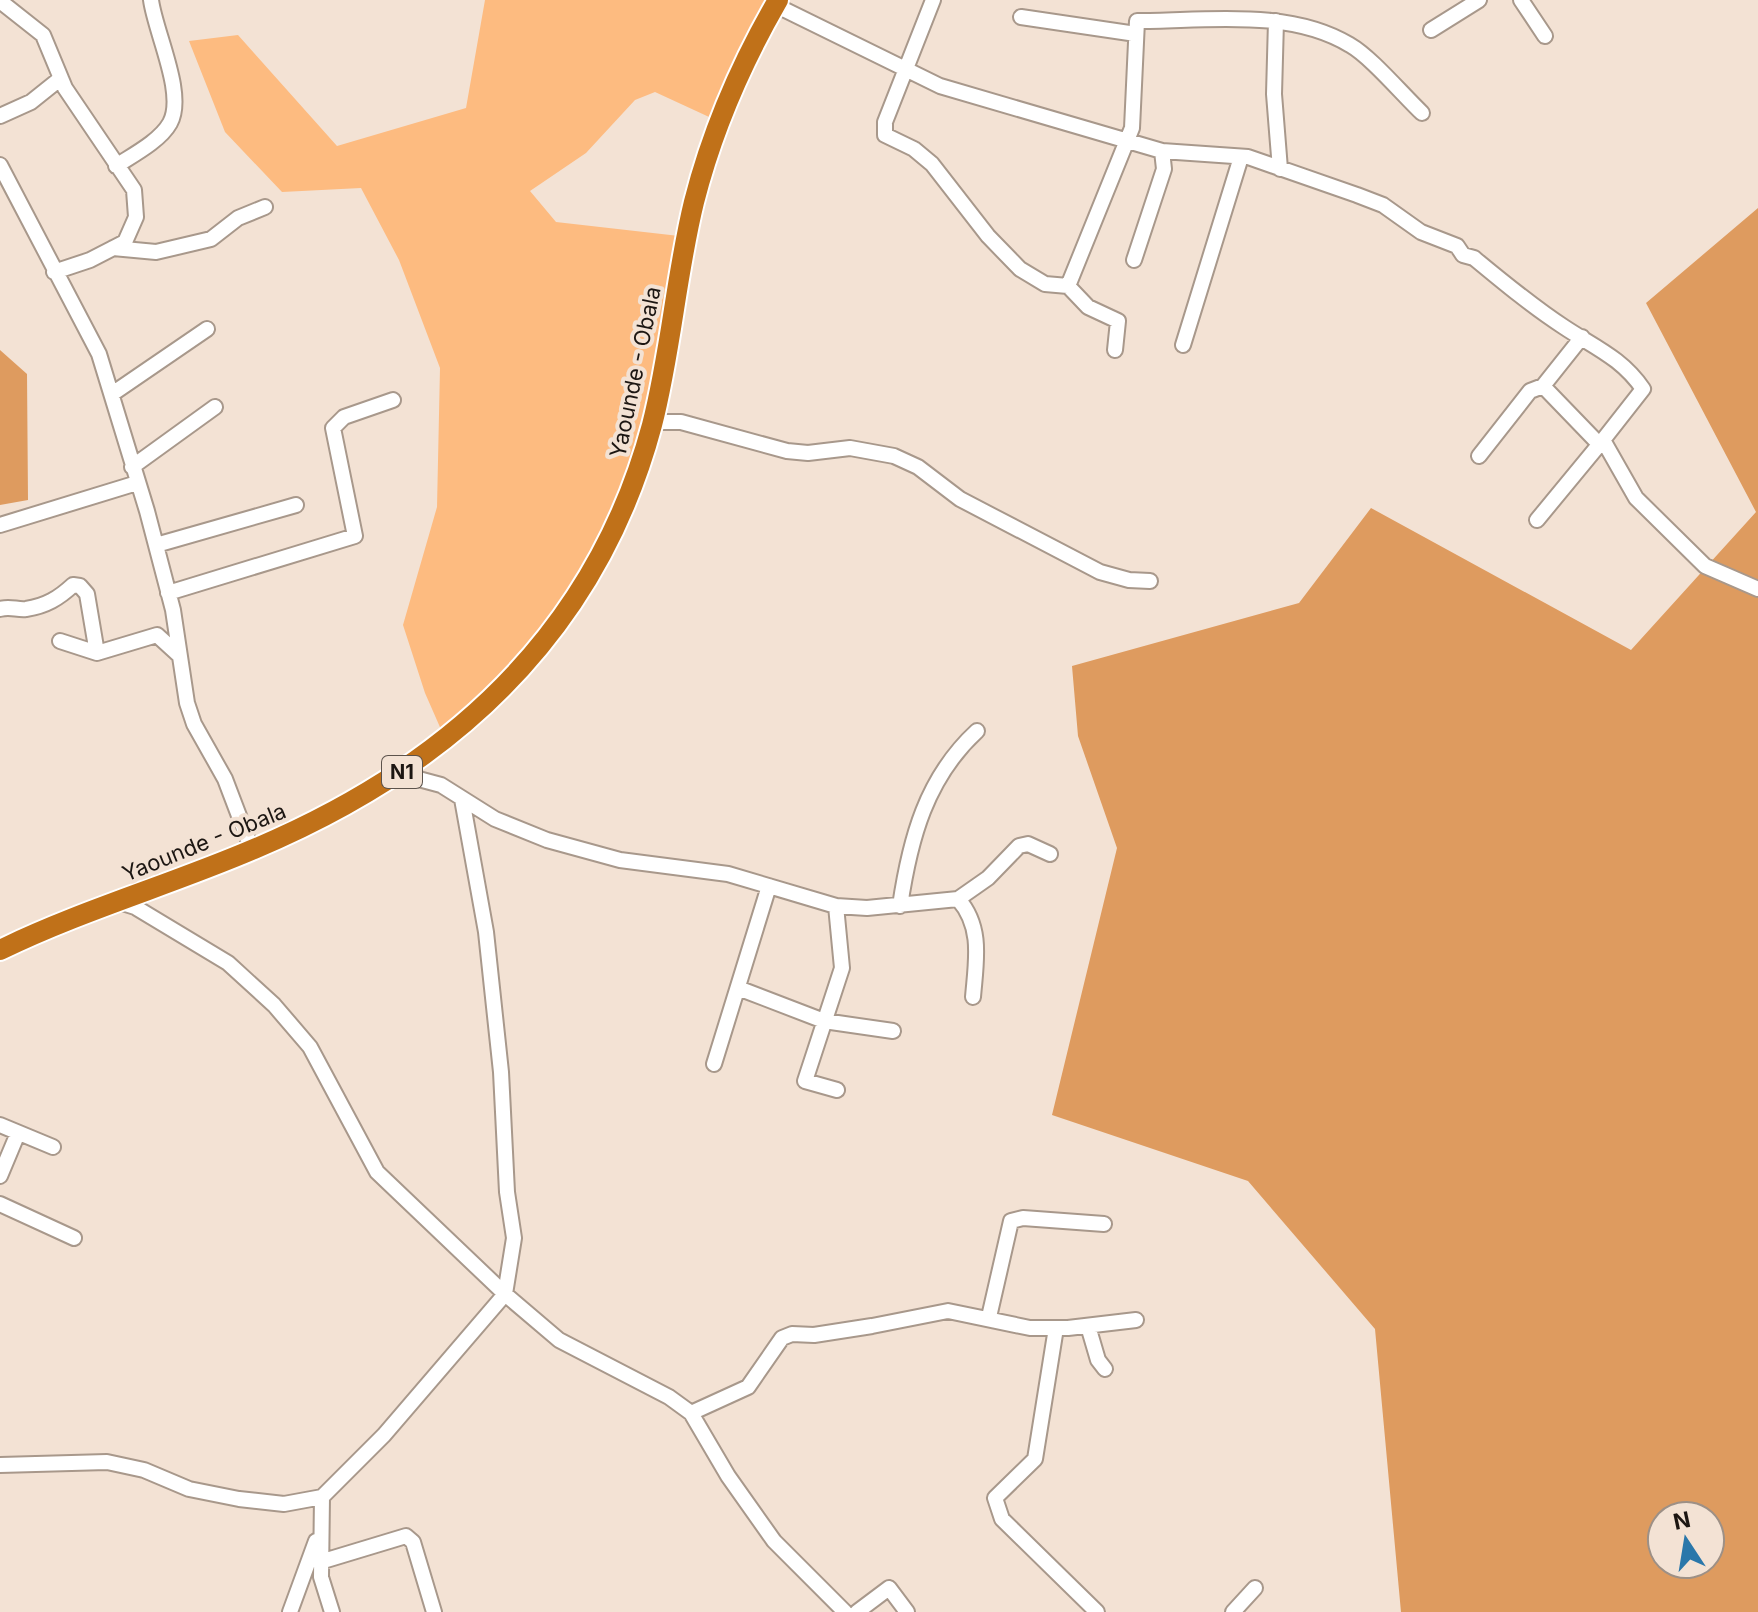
<svg xmlns="http://www.w3.org/2000/svg" width="1758" height="1612" viewBox="0 0 1758 1612" font-family="Inter,sans-serif">
<rect width="100%" height="100%" fill="#f3e2d4"/>
<path fill="#fdbb80" d="M485,0h279l11,5 -55,117 -65,-30 -20,8 -49,53 -56,38 26,31 132,15 -31,170 -50,125 -54,87 -110,115 -18,-41 -22,-68 34,-118 3,-139 -41,-108 -38,-72 -79,4 -57,-60 -36,-91 49,-6 99,111 129,-38z"/>
<path fill="#de9b5f" fill-rule="evenodd" d="M1758,208v1404h-357l-26,-283 -127,-148 -196,-66 65,-267 -39,-112 -6,-70 227,-63 72,-95 260,142 125,-138 -110,-209zM1662,1516h48v48h-48z
M0,350l27,24 1,126 -28,5z"/>
<g fill="none" stroke-linecap="round" stroke-linejoin="round">
<defs>
<path id="minor" d="M933,0l-48,122v13l29,14 18,15 56,72 32,33 25,15 23,2 20,21 30,14 -3,29
M1521,0l24,36
M0,1l43,34 22,53 69,102 2,27 -11,25 -35,18 -36,12
M775,5l165,81 222,65 86,6 109,38 26,10 38,27 36,14 6,9 11,3c29,24 59,49 90,69 30,20 58,31 79,62l-40,51 33,58 69,68 53,23
M1021,17l115,17
M1276,21l-2,73 6,75
M1431,30l48,-30
M0,116l31,-14 30,-24
M0,165l99,189 48,157 26,99 14,93 7,21 31,55 27,71
M116,166c17,-11 44,-25 54,-43 16,-29 -15,-91 -19,-123
M113,248l43,4 55,-13 27,-21 27,-11
M1134,260l30,-91 -2,-18
M1068,286l64,-158 5,-107c69,0 152,-13 213,24 21,12 52,49 72,68
M1183,345l58,-188
M1543,386l56,58
M112,394l95,-65
M653,422h28l106,29 21,2 42,-5 44,8 24,11 42,32 140,73 29,8 21,1
M1479,456l51,-65 13,-5 39,-49
M132,467l83,-60
M1537,520l66,-80
M0,525l137,-42
M156,545l140,-40
M168,593l187,-57 -22,-108 11,-11 49,-17
M0,609c10,-3 17,1 26,0 20,-3 33,-11 47,-24l7,1 7,8 10,59
M60,641l37,12 60,-18 23,21
M400,774l41,11 54,34 52,21 73,20 108,14 108,32 31,2 91,-9 30,-21 31,-32 9,-2 22,10
M958,899c25,28 18,62 15,98
M119,902l16,5 93,56 46,42 36,42 67,125 128,122 54,46 110,57 22,16 37,63 46,65 71,71
M836,906l6,62 -37,113 32,9
M900,906c10,-67 26,-128 77,-175
M738,988l86,33 69,10
M714,1064l55,-178
M0,1125l53,22
M0,1176l18,-43
M0,1204l74,34
M989,1317l22,-96 12,-3 81,6
M1088,1326l10,34 7,9
M1056,1328l-21,131 -40,39 7,21 95,93
M691,1413l57,-26 34,-49 10,-4 22,1 58,-9 76,-15 82,17h38l68,-8
M0,1465l107,-3 37,8 45,19 50,10 45,5 38,-7 62,-62 121,-141 9,-56 -7,-46 -6,-120 -15,-140 -24,-133
M322,1497l-1,80 11,35
M320,1562l86,-26 7,6 21,70
M290,1612l26,-71
M857,1612l32,-24 18,24
M1233,1612l22,-24"/>
<path id="highway" d="M0,950c82,-40 170,-65 254,-101 195,-82 342,-215 398,-424 19,-73 24,-150 42,-223 18,-71 47,-138 84,-202"/>
</defs>
<use href="#minor" stroke="#a8988b" stroke-width="18"/>
<use href="#highway" stroke="#fff" stroke-width="24"/>
<use href="#minor" stroke="#fff" stroke-width="14"/>
<use href="#highway" stroke="#c07119" stroke-width="20"/>
</g>
<g text-anchor="middle" dominant-baseline="central" stroke-width="8" stroke-linejoin="round" paint-order="stroke">
<rect fill="#f3e2d4" stroke="#5c534c" stroke-width="2" x="382" y="756" width="40" height="32" rx="6"/>
<g font-size="20" font-weight="bold" fill="#1c1612">
<text x="402" y="772">N1</text>
</g>
<g font-size="22" fill="#1c1612" stroke="#f3e2d4">
<text transform="translate(635 372) rotate(-78)">Yaounde - Obala</text>
<text transform="translate(204 842) rotate(-22)">Yaounde - Obala</text>
</g>
</g>
<g transform="translate(1686 1540) rotate(348)"><circle r="38" fill="#f3e2d4" stroke="#9d9086" stroke-width="2"/>
<path d="M0-6L14 30L0 20L-14 30Z" fill="#2a77aa"/>
<text y="-12" font-size="22" font-weight="bold" text-anchor="middle" fill="#1c1612">N</text>
</g>
</svg>
